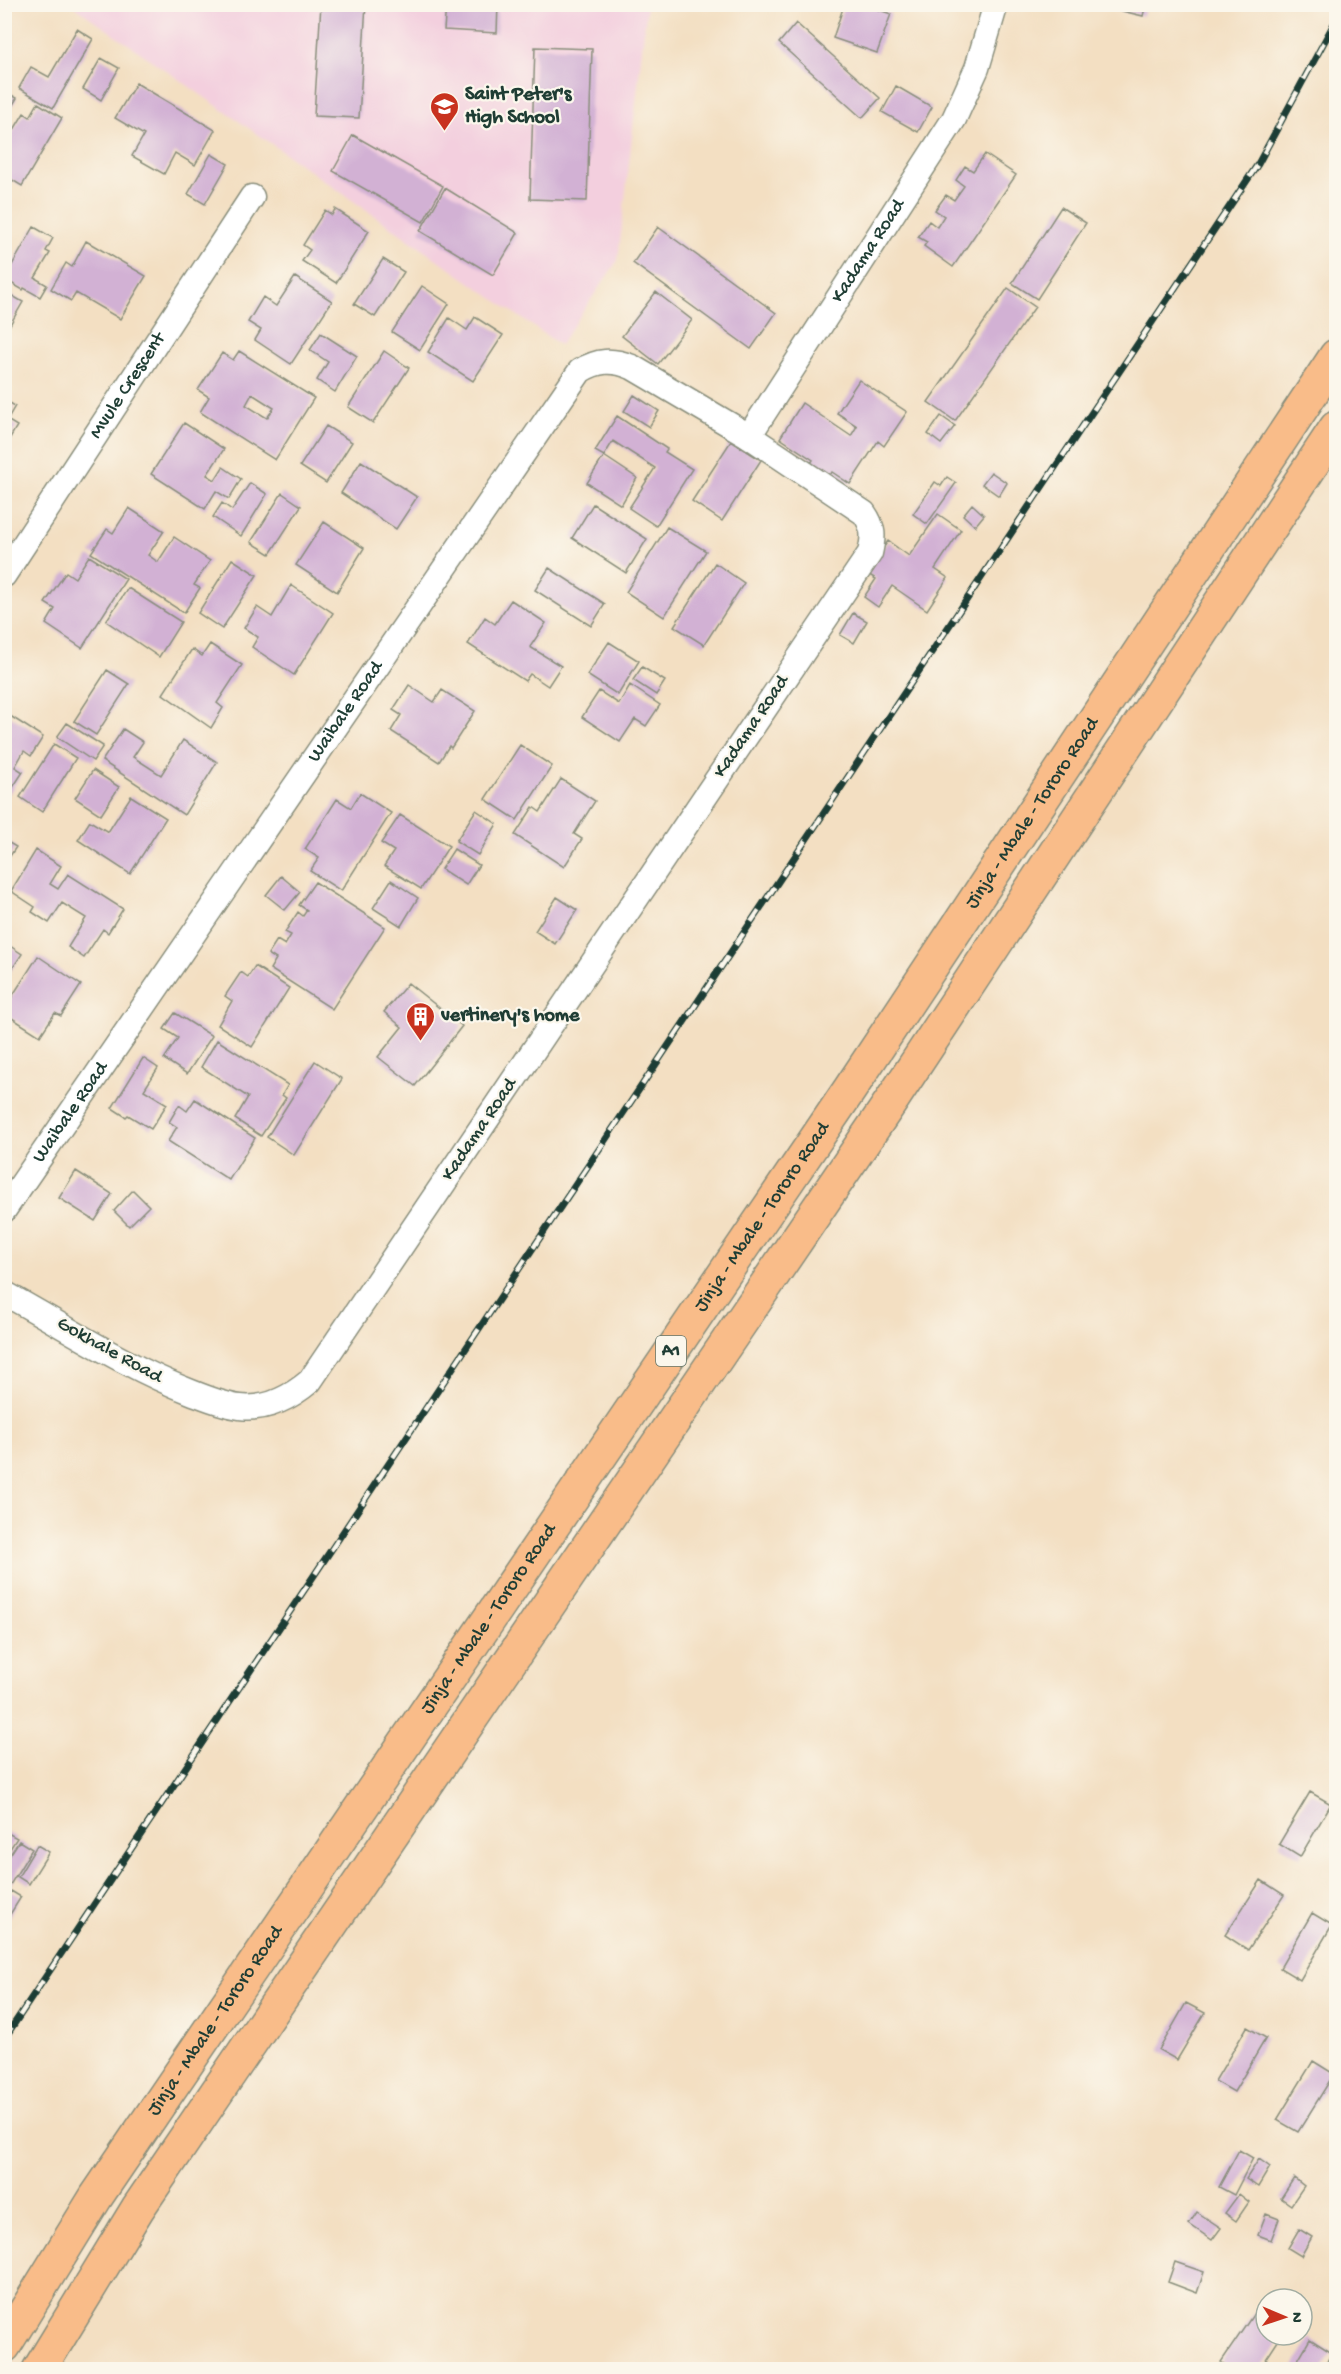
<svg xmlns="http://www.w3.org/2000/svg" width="1341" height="2374" viewBox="0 0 1341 2374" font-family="'Gochi Hand',sans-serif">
<rect width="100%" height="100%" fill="#fbf7ec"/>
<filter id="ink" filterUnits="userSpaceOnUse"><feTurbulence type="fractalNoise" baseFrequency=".0167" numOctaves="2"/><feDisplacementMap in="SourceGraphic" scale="12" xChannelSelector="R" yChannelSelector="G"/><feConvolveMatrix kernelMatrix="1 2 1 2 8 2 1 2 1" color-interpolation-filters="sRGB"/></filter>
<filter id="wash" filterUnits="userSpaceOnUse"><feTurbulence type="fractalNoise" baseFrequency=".008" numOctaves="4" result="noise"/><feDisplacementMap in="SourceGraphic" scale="24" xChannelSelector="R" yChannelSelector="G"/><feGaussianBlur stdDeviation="1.35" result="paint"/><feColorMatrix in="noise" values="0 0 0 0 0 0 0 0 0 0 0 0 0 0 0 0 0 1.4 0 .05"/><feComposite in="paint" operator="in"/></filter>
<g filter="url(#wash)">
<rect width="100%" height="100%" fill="#f3dfc2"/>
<path fill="#f3cfde" d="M72,5h575l-29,255 -58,85z"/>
<g id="blocks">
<path fill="#d2b1d4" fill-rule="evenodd" d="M321,4h45l-7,114 -45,-2z
M446,4h52l-1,29 -53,-3z
M1093,4h53l-3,12z
M844,5h21l26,9 -14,39 -44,-15z
M796,23l84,75 -18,20 -83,-75z
M77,29l16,10 -40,69 -34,-20 12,-21 18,10z
M535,47l57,2 -5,152 -57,-2z
M101,58l18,10 -18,32 -18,-11z
M136,83l79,47 -20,35 -20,-12 -11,21 -32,-18 12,-21 -29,-17z
M896,86l36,21 -14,25 -36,-20z
M4,91l13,7 -13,21z
M38,103l24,15 -40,68 -18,-11v-45l8,3 12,-20 6,4z
M353,135l90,51 -20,36 -90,-51z
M211,154l17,10 -23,40 -17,-10z
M985,154l31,21 -63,92 -29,-21 3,-4 -9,-5 11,-16 8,6 7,-11 -9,-6 11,-15 8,5 10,-14 -8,-6 9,-14 8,5z
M445,188l73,45 -25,42 -73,-44z
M1061,207l25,16 -49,76 -25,-16z
M335,209l34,22 -33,52 -34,-22 8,-11 -7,-5 22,-35 7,5z
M34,227l19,11 -7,13 4,2 -15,25 12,7 -7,12 -16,-9 -1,2 -19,-11z
M658,227l118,86 -25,36 -118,-86z
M86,241l60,35 -26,43 -44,-26 -5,8 -20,-12 15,-26 6,4z
M383,259l21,13 -29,45 -21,-13z
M295,277l37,24 -41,63 -36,-24 6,-10 -13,-8 15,-25 13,9z
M422,286l27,18 -29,46 -28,-18z
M1008,288l27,19 -80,114 -27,-19z
M4,291l19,11 -15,26 -4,-2z
M656,292l36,28 -34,44 -36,-28z
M475,317l28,18 -30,46 -45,-29 21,-34 18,12z
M321,333l36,23 -22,36 -18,-12 11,-18 -18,-12z
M239,351l75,47 -39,62 -75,-48 9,-15 -11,-7 24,-37 11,7zM252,394l22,14 -7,10 -21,-13z
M384,351l25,17 -36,55 -25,-16z
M859,380l48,32 -23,34 -6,-5 -28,43 -18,-12 -4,7 -20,-12 5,-7 -33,-22 22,-35 49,33 6,-10 -20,-13z
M634,395l25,16 -10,16 -25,-16z
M5,400l10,6 -8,14 10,6 -13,22z
M617,416l50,33 -2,3 27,17 -36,57 -27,-18 26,-40 -42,-27 -9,15 -9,-5z
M941,416l14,10 -14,18 -13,-10z
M184,423l40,26 -17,26 8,5 8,-13 18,12 -12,20 -13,-8 -11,18 -54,-35z
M326,426l26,16 -26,41 -26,-17z
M731,441l30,19 -39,61 -30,-20z
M604,456l33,22 -16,27 -34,-22z
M361,461l56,36 -21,32 -55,-36z
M991,472l16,11 -8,13 -17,-12z
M947,477l9,6 -29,41 -14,-10 22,-32 6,4z
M250,483l17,11 -26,42 -28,-19 9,-14 10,7z
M282,493l19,13 -31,48 -19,-12z
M593,504l54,35 -21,34 -54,-35z
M972,504l12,11 -9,11 -12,-11z
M129,508l35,23 -16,24 10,7 16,-25 36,24 -16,24 6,3 -16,25 -93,-60 16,-24 6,4z
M938,514l23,16 -26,39 13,9 -21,32 -35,-24 -14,21 -14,-10 12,-18 -10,-6 22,-32 21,15z
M324,522l40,26 -27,44 -41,-27z
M667,527l39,24 -42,66 -38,-25z
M89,556l37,23 -44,69 -36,-24 9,-15 -10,-6 21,-31 9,6z
M232,559l25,16 -35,54 -24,-16z
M715,563l29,20 -40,62 -30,-19z
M549,568l56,36 -14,22 -56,-36z
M291,585l42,28 -39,62 -42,-28 6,-10 -14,-9 13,-21 15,10z
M128,588l53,34 -22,35 -53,-36z
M511,600l35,23 -16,24 31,19 -13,20 -18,-12 -5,7 -57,-37 17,-27 10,7z
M853,613l14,8 -13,22 -14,-8z
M609,642l30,19 -21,34 -31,-20z
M210,644l32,21 -25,38 6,5 -12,20 -48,-34 29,-45 10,7z
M642,667l23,14 -9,14 -23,-15z
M107,670l22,14 -33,51 -22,-14z
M409,685l25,17 8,-12 33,21 -24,37 -2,-2 -10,16 -48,-31 10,-16 -8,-5z
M630,685l30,20 -14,21 -11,-7 -15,23 -38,-25 17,-26 20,13z
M4,712l39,25 -12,19 -7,-5 -9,16 8,5 -19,29z
M67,723l36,23 -10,15 -36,-24z
M123,729l20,13 -10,15 28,18 22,-35 34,22 -33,53 -82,-54z
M54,744l22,14 -34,54 -22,-15z
M520,745l32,21 -35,54 -32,-21z
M93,770l26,17 -18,28 -26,-17z
M561,779l34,22 -21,33 8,5 -18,28 -49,-32 18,-28 7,5z
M360,793l31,20 -50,78 -31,-20 9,-13 -14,-9 32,-50 14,9z
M131,796l35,22 -36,56 -52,-34 12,-19 18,11z
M476,810l21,14 -19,31 -22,-14z
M400,815l49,31 -28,43 -37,-23 10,-15 -13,-8z
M4,840l12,7 -12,18z
M454,849l25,16 -13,20 -25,-16z
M36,850l25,16 -11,18 8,5 10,-15 55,35 -15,24 -5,-4 -19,29 -16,-11 18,-29 -24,-15 -13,20 -17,-11 3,-5 -24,-16z
M281,876l19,16 -15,18 -19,-15z
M391,880l27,18 -17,28 -28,-18z
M315,882l70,45 -53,82 -62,-40 6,-10 -8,-5 9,-14 8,5 6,-10 -6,-3 13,-20 5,4 4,-6 -8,-5z
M557,897l20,13 -22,34 -20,-13z
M4,942l18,12 -18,27z
M38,956l43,29 -20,31 -6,-3 -15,23 -36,-23v-4z
M255,966l34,22 -37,59 -34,-22 14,-24 -7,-5 16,-24 7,5z
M408,983l54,43 -47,60 -37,-29 24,-30 -18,-15z
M175,1013l37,23 -25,38 -23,-15 14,-21 -14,-9z
M217,1040l71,45 -6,10 4,3 -25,38 -26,-17 13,-22 -47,-30z
M143,1058l15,10 -14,22 23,14 -16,25 -23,-14 -2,2 -14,-9z
M315,1061l27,18 -48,76 -27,-18z
M195,1099l60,39 -26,42 -61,-39 9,-14 -8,-5 10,-17 8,6z
M76,1171l36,23 -17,27 -36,-23z
M133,1190l16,16 -20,20 -15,-15z
M1310,1792l21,12 -31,53 -21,-13z
M4,1831l13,7 -13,20z
M19,1841l13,8 -22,36 -6,-4v-17z
M37,1845l12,7 -20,32 -11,-7z
M1261,1880l23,15 -36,55 -23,-15z
M11,1891l10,6 -17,27v-23z
M1312,1913l20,12 -32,55 -20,-12z
M1186,2003l19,10 -28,47 -18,-10z
M1247,2027l19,11 -32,54 -19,-11z
M1313,2061l21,13 -36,58 -21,-12z
M1239,2150l14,8 -19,37 -15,-8z
M1259,2159l11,8 -12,20 -12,-8z
M1294,2178l10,8 -13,19 -10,-7z
M1239,2194l10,8 -13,19 -11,-8z
M1197,2212l24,16 -9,12 -23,-16z
M1266,2214l13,5 -8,21 -13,-5z
M1299,2229l13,8 -11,19 -13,-8z
M1175,2262l29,10 -7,21 -29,-11z
M1257,2309l9,6v20h16l-23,35h-27l-11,-8z
M1310,2339l22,14 -10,17h-30z"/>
</g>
</g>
<g filter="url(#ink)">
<use href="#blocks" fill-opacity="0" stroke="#898e7b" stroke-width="1.5"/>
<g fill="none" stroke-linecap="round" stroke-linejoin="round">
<defs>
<g id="street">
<path id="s1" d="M749,436l205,-317 23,-51 19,-64"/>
<path id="s2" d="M4,575l248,-378"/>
<path id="s3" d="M4,1210l576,-839c18,-11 32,-12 52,-4l117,69 115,77c10,14 10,24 6,40l-560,828c-20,17 -43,29 -70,26 -17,-2 -33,-9 -49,-15 -65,-25 -125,-65 -187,-99"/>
</g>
<g id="highway">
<path id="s4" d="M4,2346l92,-149 754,-1108 486,-733"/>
<path d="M39,2370l99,-162 754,-1108 444,-672"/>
</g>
</defs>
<use href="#street" stroke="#898e7b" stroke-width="27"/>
<use href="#highway" stroke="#898e7b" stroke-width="36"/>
<use href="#street" stroke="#fff" stroke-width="24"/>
<use href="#highway" stroke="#f9bc89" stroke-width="33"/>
<defs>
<path id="rail" d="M4,2039l1254,-1875 78,-144"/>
</defs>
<use href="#rail" stroke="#1f3d34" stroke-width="7"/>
<use href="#rail" stroke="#fbf7ec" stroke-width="4.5" stroke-dasharray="14" stroke-linecap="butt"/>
</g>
</g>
<defs>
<symbol id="school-pin" viewBox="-11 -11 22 30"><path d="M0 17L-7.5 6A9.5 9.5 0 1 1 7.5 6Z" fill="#c8321e" stroke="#fbf7ec"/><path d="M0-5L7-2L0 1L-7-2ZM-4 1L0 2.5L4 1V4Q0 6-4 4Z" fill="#fff"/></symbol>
<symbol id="building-pin" viewBox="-11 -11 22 30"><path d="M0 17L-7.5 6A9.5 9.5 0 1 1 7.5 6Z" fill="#c8321e" stroke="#fbf7ec"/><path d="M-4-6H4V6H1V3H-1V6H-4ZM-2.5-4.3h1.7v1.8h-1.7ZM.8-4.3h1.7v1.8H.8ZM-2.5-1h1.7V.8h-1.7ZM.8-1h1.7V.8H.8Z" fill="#fff"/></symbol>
</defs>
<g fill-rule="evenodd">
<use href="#school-pin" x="428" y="90" width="33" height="45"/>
<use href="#building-pin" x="404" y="1000" width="33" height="45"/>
</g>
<g text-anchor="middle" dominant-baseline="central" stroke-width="4.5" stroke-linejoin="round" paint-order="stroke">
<rect fill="#fbf7ec" stroke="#61756b" stroke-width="1.5" x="656" y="1336" width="30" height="30" rx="4.5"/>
<g font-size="18" font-weight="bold" fill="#1f3d34">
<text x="671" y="1351">A1</text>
</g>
<g font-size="20" font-weight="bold" fill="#1f3d34" stroke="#fbf7ec" text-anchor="start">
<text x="465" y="95">Saint Peter's<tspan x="465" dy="23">High School</tspan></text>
<text x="441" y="1016">vertinery's home</text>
</g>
<g font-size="20" fill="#1f3d34" stroke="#fbf7ec">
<text stroke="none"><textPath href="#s1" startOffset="220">Kadama Road</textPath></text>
<text stroke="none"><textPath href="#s2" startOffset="226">Mvule Crescent</textPath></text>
<text stroke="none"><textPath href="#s3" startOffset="604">Waibale Road</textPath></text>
<text transform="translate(752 727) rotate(-56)">Kadama Road</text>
<text stroke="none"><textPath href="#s4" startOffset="1846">Jinja - Mbale - Tororo Road</textPath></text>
<text stroke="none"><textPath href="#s3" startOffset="118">Waibale Road</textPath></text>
<text transform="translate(480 1130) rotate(-56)">Kadama Road</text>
<text stroke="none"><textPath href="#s4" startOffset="1360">Jinja - Mbale - Tororo Road</textPath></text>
<text transform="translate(109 1351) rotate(29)">Gokhale Road</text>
<text stroke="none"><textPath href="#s4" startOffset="874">Jinja - Mbale - Tororo Road</textPath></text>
<text stroke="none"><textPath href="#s4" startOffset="388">Jinja - Mbale - Tororo Road</textPath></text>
</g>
</g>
<rect width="1341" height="2374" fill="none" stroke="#fbf7ec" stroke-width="24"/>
<g transform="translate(1284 2317) rotate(92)"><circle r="28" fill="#fbf7ec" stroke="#a3ada2" stroke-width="1.5"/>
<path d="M0-4.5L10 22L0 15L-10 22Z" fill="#c8321e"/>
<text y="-9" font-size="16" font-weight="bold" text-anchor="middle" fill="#1f3d34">N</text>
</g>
</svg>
